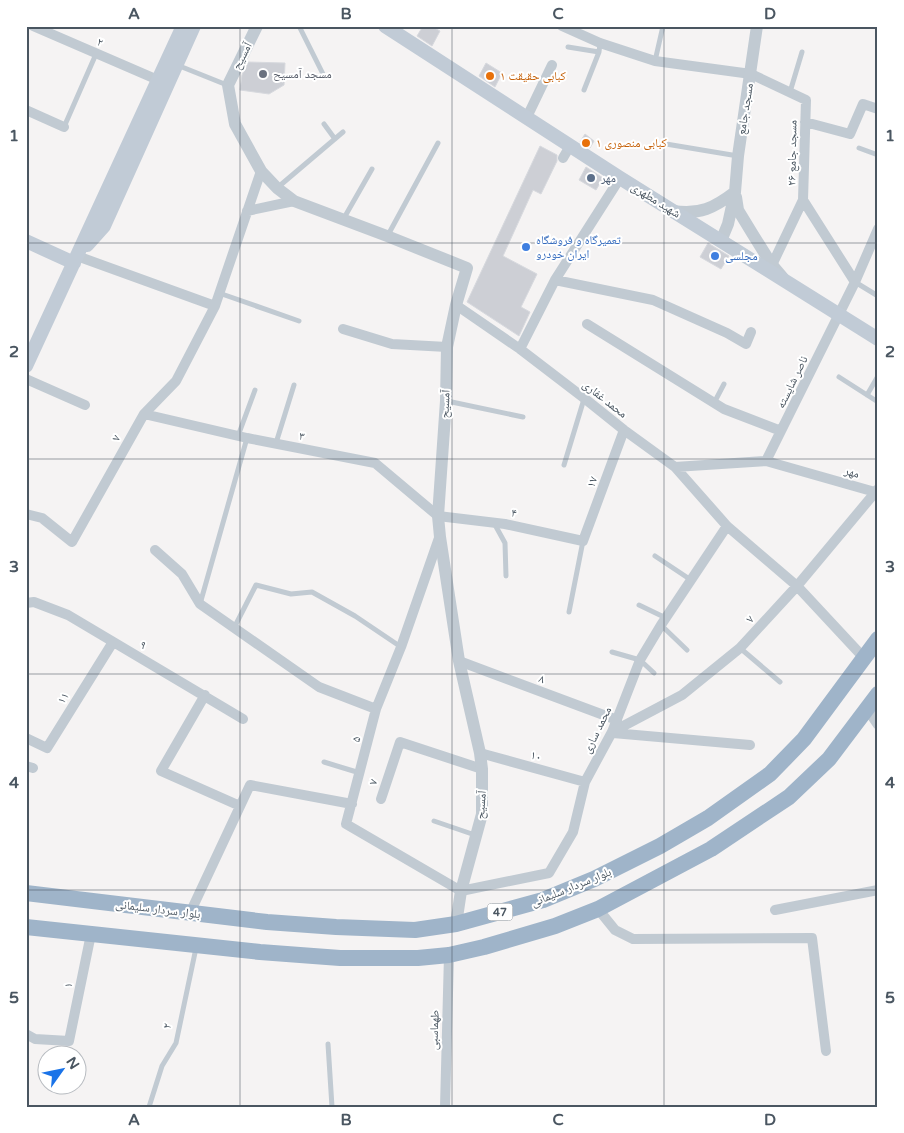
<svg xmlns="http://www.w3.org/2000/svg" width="904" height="1133" viewBox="0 0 904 1133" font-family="'Varela Round','Noto Naskh Arabic',sans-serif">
<rect width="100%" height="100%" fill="#f5f3f3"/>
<path fill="#cdcfd5" stroke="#d7d9de" d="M423,26h8l9,5 -8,15 -15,-10z
M248,62l37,1 -1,22 -15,9 -29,-4 2,-15z
M486,63l16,10 -7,14 -16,-11z
M585,134l9,7 -4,7 -10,-6z
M540,146l17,9v6l-16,33 -8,-4 -30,66 34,18 -16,33 9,5 -11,24 -52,-34z
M586,167l17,11 -7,12 -17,-10z
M708,243l21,13 -8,13 -21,-12z"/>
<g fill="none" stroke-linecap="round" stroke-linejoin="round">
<path stroke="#c1cad2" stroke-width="5" d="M299,26l24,48
M568,47l31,5
M655,61l8,-35
M177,65l50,20
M584,90l15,-38 1,-9
M790,92l12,-40
M324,124l11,15
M64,127l32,-73
M666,144l72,12
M859,148l19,7
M277,188l66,-56
M344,218l28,-49
M388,235l50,-92
M855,282l23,14
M219,293l80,28
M839,377l39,25
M867,395l11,-19
M447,401l76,16
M714,403l10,-19
M238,436l17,-46
M276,443l18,-58
M564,465l20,-66
M494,523l11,20 1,33
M655,556l36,24
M200,604l47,-166
M639,605l27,13
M569,612l14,-71
M661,625l26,25
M234,628l22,-43 35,9 21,-2 43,24 46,31
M740,648l40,34
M612,652l28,8 14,13
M324,762l36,11
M434,821l41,14
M328,1044l4,63
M149,1107l13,-41 14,-23 20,-95"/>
<path stroke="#c1cad2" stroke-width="10" d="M33,26l125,54
M562,26l38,17 55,18 96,13 55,26 -3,100 52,82
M26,110l38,17
M527,117l25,-52
M805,122l45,12 13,-30 15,5
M563,158l7,-12
M247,211l47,-10
M77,256l138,50
M772,265l31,-65
M555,280l98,20 74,33 19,11 5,-12
M456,305l64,44 64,49 40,32 51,37 52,59 70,60 67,72
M587,324l137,85 57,22
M343,329l49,15 55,3
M520,349l35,-69 65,-102
M26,379l59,26
M144,414l103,24 128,25 63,53 67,8 78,17 41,-111
M766,461l89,-179 23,-53
M675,467l91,-6 109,31
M26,514l16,4 30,24 72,-128 32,-33 39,-75 46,-135
M439,538l-38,109 -25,62 -30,115 115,67 88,-18 24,-41 12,-50 27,-50 28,-72 21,-35 66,-99
M155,550l27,24 18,30 119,83 57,22
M26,603l8,-1 34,13 175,104
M459,661l158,59
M205,695l-44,76 79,35
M867,709l11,16
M612,732l70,-37 58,-47 57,-62 81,-97
M613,733l137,12
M26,738l21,10 66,-106
M480,753l105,29
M26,766l7,2
M381,799l19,-57 82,27
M598,909l17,21 18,9 179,-1 14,113
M775,910l103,-20
M190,913l60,-128 102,19
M26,1034l9,5 34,2 22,-107
M445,1107l4,-152"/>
<path stroke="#c1cad2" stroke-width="12" d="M257,26l-29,59 7,39 26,47 16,17 17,13 93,35 80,32 -11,37 -9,42 -1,54 -8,115 2,21 19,124 21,92 2,16v45l-21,77 -5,33
M736,197l2,13 14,23 20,32 11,13
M673,211c27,4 41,-3 62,-19
M721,241l7,-17 7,-32 3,-36 19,-130"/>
<path stroke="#c1cbd6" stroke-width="14" d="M385,26l235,152 258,161
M26,241l48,22
M87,245l17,-19 90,-200
M26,366l157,-340"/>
<path stroke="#9fb4c9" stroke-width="16" d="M26,893l241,29 69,5 79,3 41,-6 87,-24 51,-21 66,-33 48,-28 62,-44 34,-35 74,-100
M26,927l234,25 80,6h78l31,-3 35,-8 71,-21 43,-17 113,-60 78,-52 40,-38 49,-65"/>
</g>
<path fill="none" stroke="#4a5661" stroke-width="1" stroke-opacity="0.55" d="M240,26v1081M452,26v1081M664,26v1081M26,243h852M26,459h852M26,674h852M26,890h852"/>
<circle fill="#6b7280" stroke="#fff" stroke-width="2" cx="263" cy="74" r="5"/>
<g fill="#e8710a" stroke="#fff" stroke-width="2">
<circle cx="490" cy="76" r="5"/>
<circle cx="586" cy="143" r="5"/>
</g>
<circle fill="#5c6f8a" stroke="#fff" stroke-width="2" cx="591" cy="178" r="5"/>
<g fill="#3f7fe0" stroke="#fff" stroke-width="2">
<circle cx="526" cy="247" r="5"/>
<circle cx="715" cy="256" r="5"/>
</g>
<g text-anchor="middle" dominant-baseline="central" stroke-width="4" stroke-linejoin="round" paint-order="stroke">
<rect fill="#fff" stroke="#808990" stroke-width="1" x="487.5" y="903.5" width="25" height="17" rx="4"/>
<g font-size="11" font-weight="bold" fill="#4a5661">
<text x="500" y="912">47</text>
</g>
<g font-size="12" fill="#4a5661" stroke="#fff">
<text transform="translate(100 42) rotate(23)">۲</text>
<text transform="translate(242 56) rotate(-63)">آمسیح</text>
<text transform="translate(745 109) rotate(-81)">مسجد جامع</text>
<text transform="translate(792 153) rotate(-89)">۲۶ مسجد جامع</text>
<text transform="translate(656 200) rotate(32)">شهید مطهری</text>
<text transform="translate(792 382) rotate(-64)">ناصر شایسته</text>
<text transform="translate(605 399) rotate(38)">محمد غفاری</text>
<text transform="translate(445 404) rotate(-87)">آمسیح</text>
<text transform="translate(302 436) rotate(11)">۳</text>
<text transform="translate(116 438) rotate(-61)">۷</text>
<text transform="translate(852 472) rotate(16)">مهر</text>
<text transform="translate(592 482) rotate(-70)">۱۷</text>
<text transform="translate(514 513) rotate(12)">۴</text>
<text transform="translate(750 619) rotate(-47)">۷</text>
<text transform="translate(143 645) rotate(30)">۹</text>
<text transform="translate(542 679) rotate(21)">۸</text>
<text transform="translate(63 698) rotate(-58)">۱۱</text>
<text transform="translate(597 730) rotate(-64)">محمد ساری</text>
<text transform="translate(356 739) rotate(-75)">۵</text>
<text transform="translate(536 756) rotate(16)">۱۰</text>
<text transform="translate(373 782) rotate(-71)">۷</text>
<text transform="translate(481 805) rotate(-86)">آمسیح</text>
<text transform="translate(571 887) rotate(-22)">بلوار سردار سلیمانی</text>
<text transform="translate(158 909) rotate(7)">بلوار سردار سلیمانی</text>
<text transform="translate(68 985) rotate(-79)">۱</text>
<text transform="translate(167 1026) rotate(-78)">۲</text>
<text transform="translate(434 1030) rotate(-88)">طهماسبی</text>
</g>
<g font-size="12" fill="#5b616d" stroke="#fff" text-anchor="start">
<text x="273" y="74">مسجد آمسیح</text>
</g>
<g font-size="12" fill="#c56008" stroke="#fff" text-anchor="start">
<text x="500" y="76">کبابی حقیقت ۱</text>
<text x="596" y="143">کبابی منصوری ۱</text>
</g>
<g font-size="12" fill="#4e5e75" stroke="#fff" text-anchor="start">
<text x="601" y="178">مهر</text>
</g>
<g font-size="12" fill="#366cbe" stroke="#fff" text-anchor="start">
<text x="536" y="240">تعمیرگاه و فروشگاه<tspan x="536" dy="14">ایران خودرو</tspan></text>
<text x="725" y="256">مجلسی</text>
</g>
</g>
<rect width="904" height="1133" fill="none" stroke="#ffffff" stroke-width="55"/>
<g transform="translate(62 1070) rotate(57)"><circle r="24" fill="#ffffff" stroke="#b7bbc0"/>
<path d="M0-4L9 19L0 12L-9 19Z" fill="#1a73e8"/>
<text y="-8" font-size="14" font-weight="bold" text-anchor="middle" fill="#4a5661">N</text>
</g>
<rect x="28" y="28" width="848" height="1078" fill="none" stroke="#4a5661" stroke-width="2"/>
<g font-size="16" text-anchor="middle" font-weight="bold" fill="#4a5661">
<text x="134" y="19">A</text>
<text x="346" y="19">B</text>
<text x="558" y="19">C</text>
<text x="770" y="19">D</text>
<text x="14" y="141">1</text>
<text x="890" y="141">1</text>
<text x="14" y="357">2</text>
<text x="890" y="357">2</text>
<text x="14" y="572">3</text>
<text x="890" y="572">3</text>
<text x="14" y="788">4</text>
<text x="890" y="788">4</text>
<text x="14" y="1003">5</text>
<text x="890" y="1003">5</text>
<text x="134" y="1125">A</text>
<text x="346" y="1125">B</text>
<text x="558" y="1125">C</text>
<text x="770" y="1125">D</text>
</g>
</svg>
